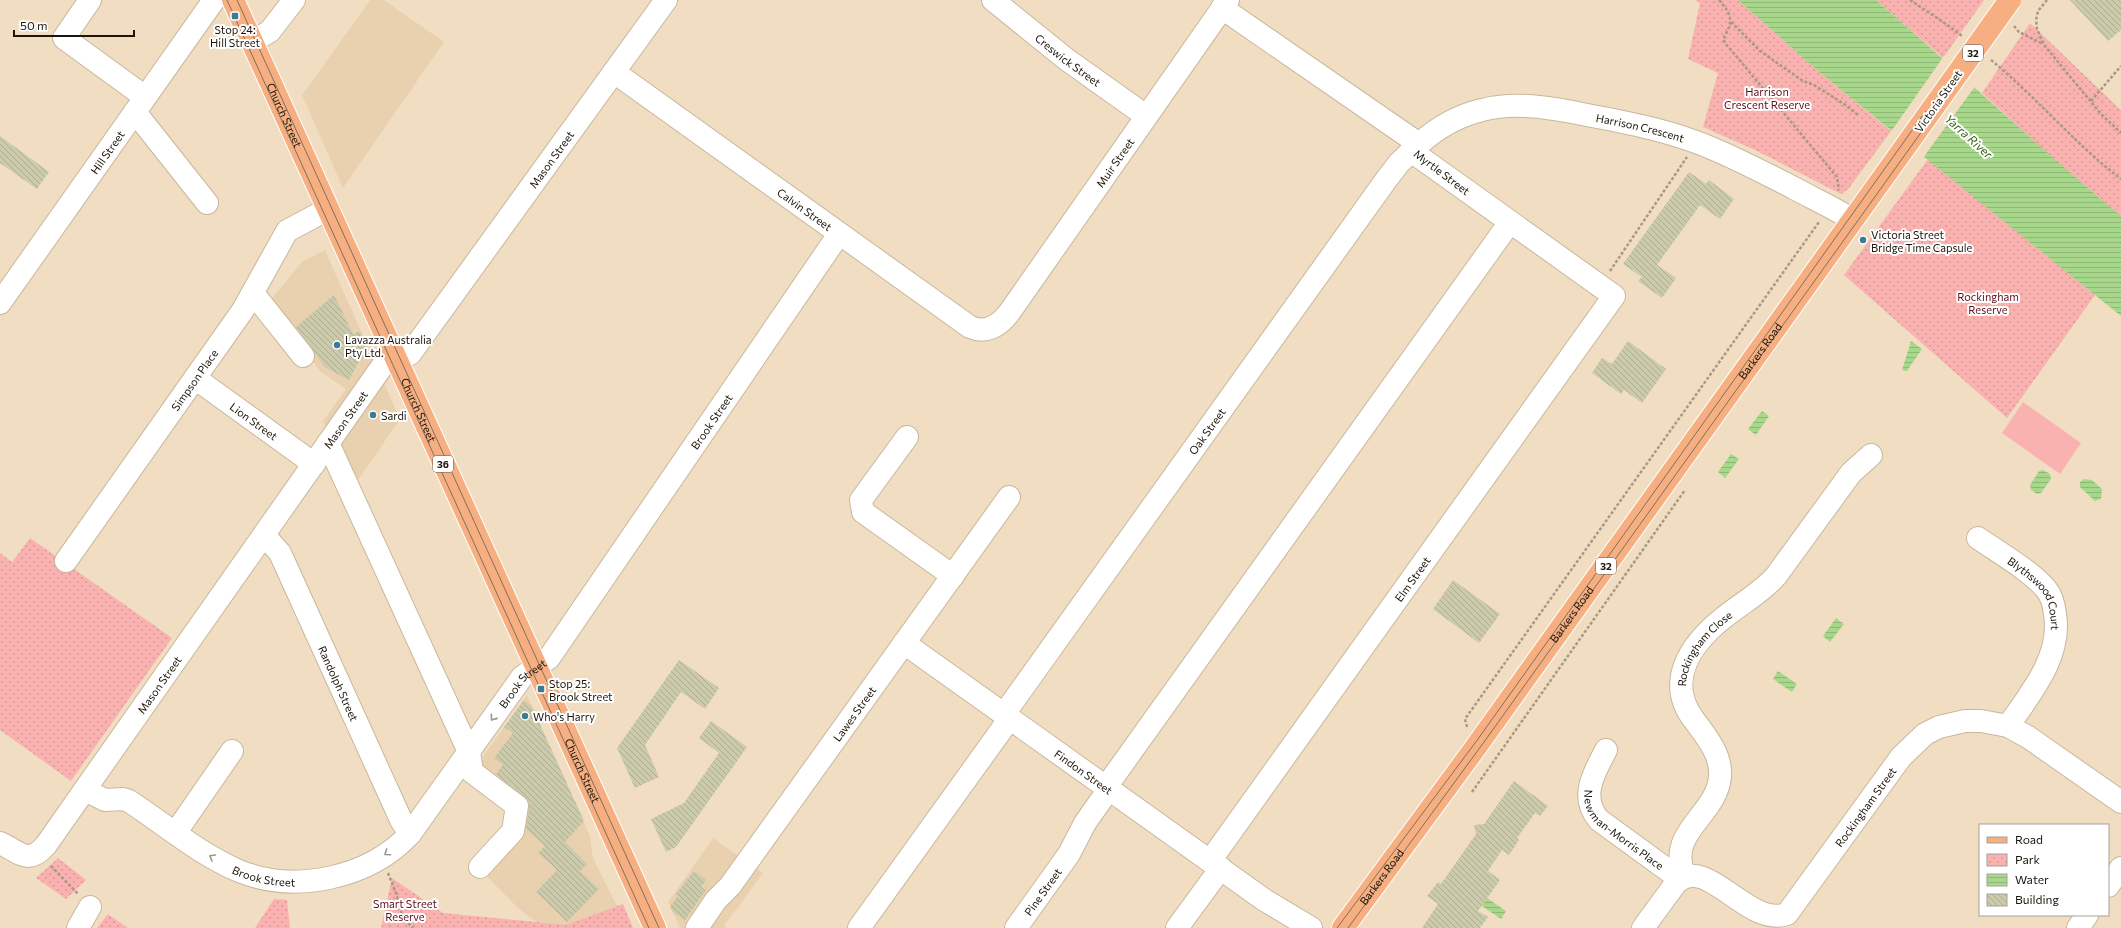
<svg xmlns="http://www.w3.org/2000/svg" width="2121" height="928" viewBox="0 0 2121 928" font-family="Commissioner,sans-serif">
<defs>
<pattern id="park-dots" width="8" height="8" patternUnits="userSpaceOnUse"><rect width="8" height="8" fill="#fab2b1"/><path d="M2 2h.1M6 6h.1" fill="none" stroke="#d69897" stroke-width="1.8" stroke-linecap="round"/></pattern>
<pattern id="water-rules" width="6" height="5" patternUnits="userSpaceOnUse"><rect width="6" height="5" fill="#a7d78b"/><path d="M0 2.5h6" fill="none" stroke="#8fb877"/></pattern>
<pattern id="building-back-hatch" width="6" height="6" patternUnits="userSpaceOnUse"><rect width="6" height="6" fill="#cbcaab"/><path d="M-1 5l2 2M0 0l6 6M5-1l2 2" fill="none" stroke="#aead92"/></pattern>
</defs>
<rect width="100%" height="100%" fill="#f1dec2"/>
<path fill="#e9d1af" d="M370,0h14l60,42 -101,146 -41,-93z
M325,250l75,169 -48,70 -29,-68 23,-32 -25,-17 -54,-68 36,-43z
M527,695l63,141 3,22 35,70h-84l-26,-20 -43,-43 35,-37 2,-21 -43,-31z
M713,838l50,35 -39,53 2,2h-46l-12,-26z"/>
<path fill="#fab2b1" d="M2023,402l58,41 -21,31 -58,-41z"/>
<path fill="url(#park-dots)" d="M1695,0h43l81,72 72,59 -42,57 -7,6 -5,-2 -82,-42 -52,-23 15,-54 -30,-14 12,-56z
M1876,0h108l-41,58z
M2030,23l91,87v106l-71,-60 -68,-63z
M1928,159l167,136 -88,123 -163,-143z
M30,538l142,100 -101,143 -71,-51v-177l12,9z
M58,858l28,22 -20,19 -30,-21z
M392,878l51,35 123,12 57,-21 10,24h-252z
M274,899l13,1 3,28h-35z
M108,914l20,14h-31z"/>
<path fill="url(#water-rules)" d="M1738,0h138c82,71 161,146 245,216v100l-302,-244z
M1911,341l11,8 -15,22 -5,-1z
M1762,411l7,5 -13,19 -8,-6z
M1731,454l8,5 -14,19 -7,-6z
M2043,470l7,4 1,5 -10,14 -4,1 -6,-4 -1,-5 9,-14z
M2084,479l8,1 10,9 -1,10 -6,2 -15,-14v-5z
M1836,618l8,6 -14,18 -7,-6z
M1778,671l19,13 -5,8 -19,-13z
M1487,898l19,13 -5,8 -19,-13z"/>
<path fill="#f1dec2" d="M1944,56l32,29 -53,73 -33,-25z"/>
<path fill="url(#building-back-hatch)" d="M2070,0h51v30l-13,11z
M0,136l49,36 -12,17 -37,-26z
M1689,172l17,12 3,-4 25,19 -14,20 -20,-14 -43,60 19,13 -14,20 -24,-17 4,-4 -19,-13z
M334,295l19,39 7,-3 11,24 -12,6 -10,19 -24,-13 -29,-40z
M1628,341l38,28 -24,34 -18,-13 -3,4 -29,-21 10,-15 10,6z
M1453,580l47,34 -21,29 -46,-34z
M679,660l40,28 -14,21 -24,-17 -36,53 14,32 -24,11 -18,-40z
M524,700l8,7 52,114 -19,21 22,22 -7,7 19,18 -32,33 -31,-30 21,-22 -19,-17 7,-7 -19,-17 3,-21 -1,-7 -32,-27 7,-9 -9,-7 19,-25 -9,-6z
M711,721l36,26 -71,100 -10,5 -15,-33 33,-16 35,-50 -20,-15z
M1514,781l34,25 -8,10 -5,-3 -18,25 2,2 -10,15 -7,-5 -14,21 12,9 -22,31 10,6 -8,11h-58l16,-24 -11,-8 11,-14 3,2 35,-50 -2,-9 10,-1z
M694,871l12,9 -5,7 5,3 -21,30 -12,-8 -3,-5 8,-11 -2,-2z"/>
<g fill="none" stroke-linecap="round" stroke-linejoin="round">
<defs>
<g id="minor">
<path d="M90,0l-26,38 81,59"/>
<path id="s1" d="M993,0l73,59 80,57"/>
<path d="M252,42l18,-11 24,-31"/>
<path id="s2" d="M614,72l356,255c16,7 29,-1 39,-14l219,-313"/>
<path d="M135,112l72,91"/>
<path id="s3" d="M1419,144c19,-17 38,-28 63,-34 33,-9 72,-2 105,5 37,7 74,14 109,27 33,12 64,29 96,45 20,11 42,21 61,33"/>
<path d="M253,293l50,63"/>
<path id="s4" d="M0,303l214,-303"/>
<path id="s5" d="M195,378l119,86"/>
<path d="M907,437l-46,63 2,12 90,64"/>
<path d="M328,443l141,309 3,20 45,34 -4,25 -33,36"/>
<path id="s6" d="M264,535l16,18 121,267 9,14"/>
<path id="s7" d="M1978,538c20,14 53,33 68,51 6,7 8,16 9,25 7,42 -24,79 -47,112"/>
<path id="s8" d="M66,561l177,-251 44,-79 41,-22"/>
<path id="s9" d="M904,643l359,256 48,29"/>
<path id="s10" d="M1004,714l382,-534 13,-17 20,-19 -197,-136"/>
<path id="s11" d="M1606,750c-12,23 -27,47 -7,70l81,59"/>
<path d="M1106,787l404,-565"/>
<path id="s12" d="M85,790l20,10 18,-1 6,2c35,23 70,53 110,70 56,23 130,7 171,-37l112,-157 27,-19 290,-424"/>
<path d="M176,832l56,-81"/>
<path id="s13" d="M0,843c20,9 28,23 46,2l337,-480 27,-11 256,-354"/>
<path id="s14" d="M1210,861l404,-565 -203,-145"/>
<path id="s15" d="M1685,877c-20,-45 31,-60 35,-100 2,-22 -14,-41 -26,-57 -29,-38 -4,-75 28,-101 18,-15 38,-25 54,-43l75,-103 20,-18"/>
<path d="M2108,886l13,-18"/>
<path d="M78,928l12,-21"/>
<path id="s16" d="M697,928l19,-28 14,-14 279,-389"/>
<path d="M859,928l151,-210"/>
<path id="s17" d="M1016,928l53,-74 16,-31 24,-34"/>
<path d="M1177,928l44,-60"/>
<path id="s18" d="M1643,928l33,-45c31,-30 71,45 111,31l114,-157 24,-23 14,-7 26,-6h16l27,5 20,11 93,65"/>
<path d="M2078,928l9,-13"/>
</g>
<g id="major">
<path id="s19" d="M233,0l422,928"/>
<path id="s20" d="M1343,928l130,-177 462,-646"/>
</g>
</defs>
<use href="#minor" stroke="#c9b79c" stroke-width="24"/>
<use href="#major" stroke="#fff" stroke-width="24"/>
<path stroke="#a89983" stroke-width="2.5" stroke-dasharray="3 2" stroke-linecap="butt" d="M1719,0c13,15 15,21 4,39l3,5 111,133 2,13
M1910,0l36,24 16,12
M2047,0l-9,11 -2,9 1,9 7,16 57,69 20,19
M1731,22l29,29 43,30 11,4 30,19 14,11
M2014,26l5,6 24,12
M1991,60c45,37 83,83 130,119
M2091,101l30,-35
M1610,271l77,-114
M1467,727l-2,-8 354,-497
M1472,792l213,-302
M51,866l27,28
M388,873l8,20 7,25 10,10"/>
<use href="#minor" stroke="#fff" stroke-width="22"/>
<use href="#major" stroke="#f7af81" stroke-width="22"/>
<path stroke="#7c705e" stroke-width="1" d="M227,0l422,928
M237,0l422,928
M1337,928l141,-189 527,-739
M1348,928l136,-186 532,-742"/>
<defs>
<path id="major-bridge" d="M1935,105l75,-105"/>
</defs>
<use href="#major-bridge" stroke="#fff" stroke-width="24" stroke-linecap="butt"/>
<use href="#major-bridge" stroke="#f7af81" stroke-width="22"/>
</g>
<defs><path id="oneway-chevron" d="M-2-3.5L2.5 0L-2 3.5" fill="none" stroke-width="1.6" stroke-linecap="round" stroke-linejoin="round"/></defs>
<g stroke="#989691">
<use href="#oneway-chevron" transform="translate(493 718) rotate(125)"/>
<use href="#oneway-chevron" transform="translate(387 853) rotate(145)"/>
<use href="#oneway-chevron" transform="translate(212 857) rotate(-150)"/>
</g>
<g fill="#3d7c90" stroke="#fff" stroke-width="1.5">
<rect x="231" y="12" width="8" height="8" rx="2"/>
<circle cx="1863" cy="240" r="4"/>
<circle cx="337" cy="345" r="4"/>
<circle cx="373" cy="415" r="4"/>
<rect x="537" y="685" width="8" height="8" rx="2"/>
<circle cx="525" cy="716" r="4"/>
</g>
<g text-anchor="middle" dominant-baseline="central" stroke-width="4" stroke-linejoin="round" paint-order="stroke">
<g fill="#fff" stroke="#5f5b54" stroke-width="1">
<rect x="1963" y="45" width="20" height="16" rx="3"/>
<rect x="433" y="456" width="20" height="16" rx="3"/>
<rect x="1596" y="558" width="20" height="16" rx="3"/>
</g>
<g font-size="10" font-weight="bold" fill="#1b150b">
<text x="1973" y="53">32</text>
<text x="443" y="464">36</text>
<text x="1606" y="566">32</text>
</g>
<g font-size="11" fill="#1b150b" stroke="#fff" text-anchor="start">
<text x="235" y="29" text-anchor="middle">Stop 24:<tspan x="235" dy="13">Hill Street</tspan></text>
<text x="1871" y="234">Victoria Street<tspan x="1871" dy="13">Bridge Time Capsule</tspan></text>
<text x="345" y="339">Lavazza Australia<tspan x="345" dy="13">Pty Ltd.</tspan></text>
<text x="381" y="415">Sardi</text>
<text x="549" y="683">Stop 25:<tspan x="549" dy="13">Brook Street</tspan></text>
<text x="533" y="716">Who's Harry</text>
</g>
<g font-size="11" fill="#1b150b" stroke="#fff">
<text stroke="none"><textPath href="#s1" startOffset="96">Creswick Street</textPath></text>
<text transform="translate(1938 101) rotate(-55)">Victoria Street</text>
<text stroke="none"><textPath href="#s19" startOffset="126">Church Street</textPath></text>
<text stroke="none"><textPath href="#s3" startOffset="233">Harrison Crescent</textPath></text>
<text stroke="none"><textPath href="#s4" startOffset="185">Hill Street</textPath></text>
<text stroke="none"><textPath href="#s13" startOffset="909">Mason Street</textPath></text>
<text stroke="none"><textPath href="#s2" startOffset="667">Muir Street</textPath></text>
<text transform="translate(1442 172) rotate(37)">Myrtle Street</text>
<text stroke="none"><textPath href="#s2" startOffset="235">Calvin Street</textPath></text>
<text stroke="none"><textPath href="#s20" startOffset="712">Barkers Road</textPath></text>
<text stroke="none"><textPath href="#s8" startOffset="222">Simpson Place</textPath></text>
<text stroke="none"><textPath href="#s19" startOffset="450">Church Street</textPath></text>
<text stroke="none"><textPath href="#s13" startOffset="573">Mason Street</textPath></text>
<text stroke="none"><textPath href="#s5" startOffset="73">Lion Street</textPath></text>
<text stroke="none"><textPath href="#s12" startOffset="875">Brook Street</textPath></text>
<text stroke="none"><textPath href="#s10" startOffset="348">Oak Street</textPath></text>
<text stroke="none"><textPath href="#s14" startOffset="347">Elm Street</textPath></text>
<text stroke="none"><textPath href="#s7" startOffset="83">Blythswood Court</textPath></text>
<text stroke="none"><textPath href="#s20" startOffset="388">Barkers Road</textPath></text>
<text stroke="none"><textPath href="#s15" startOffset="258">Rockingham Close</textPath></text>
<text stroke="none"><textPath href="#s6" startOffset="167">Randolph Street</textPath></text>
<text stroke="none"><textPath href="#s13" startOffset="249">Mason Street</textPath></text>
<text stroke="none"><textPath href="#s12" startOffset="551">Brook Street</textPath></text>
<text stroke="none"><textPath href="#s16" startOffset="266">Lawes Street</textPath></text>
<text stroke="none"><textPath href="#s19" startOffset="846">Church Street</textPath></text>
<text stroke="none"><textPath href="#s9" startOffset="221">Findon Street</textPath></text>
<text stroke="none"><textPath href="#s18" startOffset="312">Rockingham Street</textPath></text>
<text stroke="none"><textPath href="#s11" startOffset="99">Newman-Morris Place</textPath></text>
<text stroke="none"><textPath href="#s12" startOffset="203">Brook Street</textPath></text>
<text stroke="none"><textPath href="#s20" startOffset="64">Barkers Road</textPath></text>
<text stroke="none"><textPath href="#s17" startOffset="45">Pine Street</textPath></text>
</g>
<g font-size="11" fill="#600e19" stroke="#fff">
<text x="1767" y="91">Harrison<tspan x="1767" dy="13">Crescent Reserve</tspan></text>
<text x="1988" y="296">Rockingham<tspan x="1988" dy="13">Reserve</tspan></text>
<text x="405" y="903">Smart Street<tspan x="405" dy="13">Reserve</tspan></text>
</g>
<g font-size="12" font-style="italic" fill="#386318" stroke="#fff">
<text transform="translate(1969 136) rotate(42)">Yarra River</text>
</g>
</g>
<rect x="1979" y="824" width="130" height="92" fill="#ffffff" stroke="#a4a19d"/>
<rect x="1987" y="837" width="20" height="6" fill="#f7af81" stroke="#a4a19d"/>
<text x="2015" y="844" font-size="12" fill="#1b150b">Road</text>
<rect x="1987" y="854" width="20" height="12" fill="url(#park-dots)" stroke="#a4a19d"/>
<text x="2015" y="864" font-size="12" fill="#1b150b">Park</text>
<rect x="1987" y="874" width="20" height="12" fill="url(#water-rules)" stroke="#a4a19d"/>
<text x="2015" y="884" font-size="12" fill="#1b150b">Water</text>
<rect x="1987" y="894" width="20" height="12" fill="url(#building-back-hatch)" stroke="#a4a19d"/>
<text x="2015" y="904" font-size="12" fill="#1b150b">Building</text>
<path d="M14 30v6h120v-6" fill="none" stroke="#1b150b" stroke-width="2"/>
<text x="20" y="30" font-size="12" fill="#1b150b" stroke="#ffffff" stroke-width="3" paint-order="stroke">50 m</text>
</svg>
